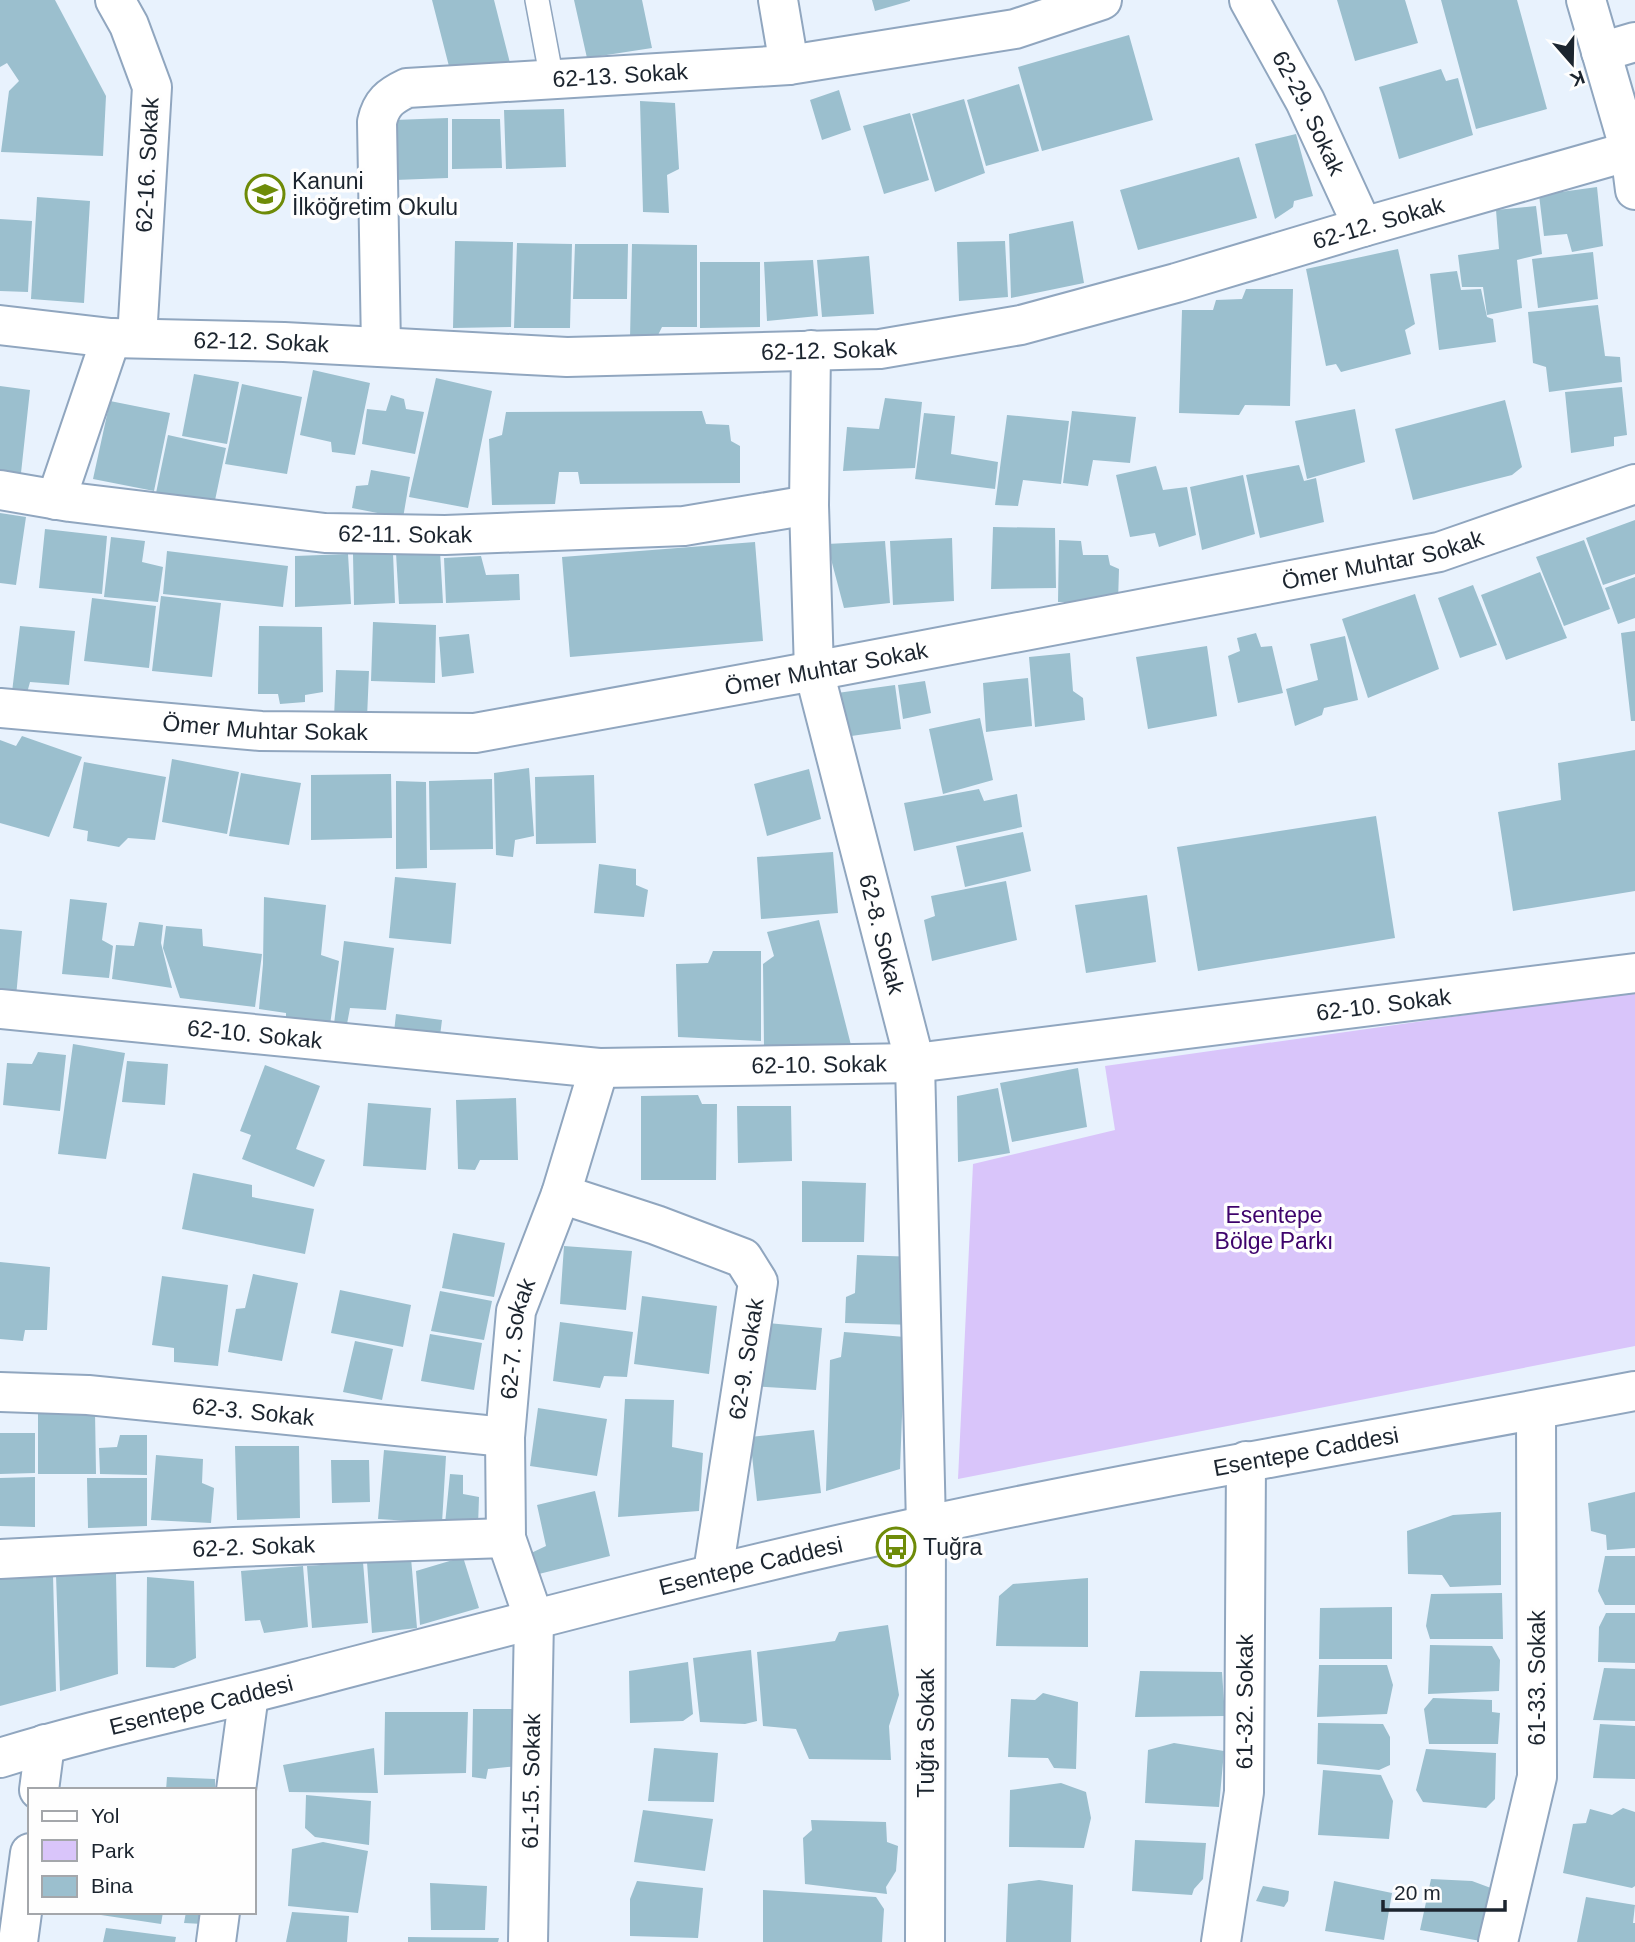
<svg xmlns="http://www.w3.org/2000/svg" width="1635" height="1942" viewBox="0 0 1635 1942" font-family="Helvetica,sans-serif">
<rect width="100%" height="100%" fill="#e8f2fd"/>
<path fill="#d9c5fa" d="M1635,991v355l-677,133 15,-315 142,-34 -10,-64z"/>
<path fill="#9bbfce" d="M0,0h55l51,96 -3,60 -102,-4 8,-61 10,-10 -12,-18 -7,4z
M432,0h62l16,63 -58,15z
M574,0h68l10,48 -65,10z
M872,0h38v1l-35,10z
M1337,0h68l13,43 -63,18z
M1441,0h76l30,109 -71,20z
M1129,35l24,85 -111,31 -24,-84z
M1441,69l5,12 12,-3 15,57 -74,24 -20,-72z
M1019,84l20,67 -53,15 -19,-66z
M839,90l12,40 -29,10 -12,-40z
M964,99l21,74 -50,19 -23,-78z
M640,101l35,2 4,66 -12,6 2,38 -26,-1z
M564,109l2,58 -60,2 -2,-59z
M910,113l19,67 -45,14 -21,-68z
M448,118v60l-53,2 -1,-60z
M452,119h48l2,49 -50,1z
M1296,134l17,62 -19,5 -1,6 -18,12 -20,-75z
M1239,157l18,61 -119,32 -18,-60z
M1597,187l6,59 -31,6 -5,-18 -23,2 -5,-41z
M37,197l53,4 -6,102 -53,-4z
M1536,206l6,48 -25,6 5,48 -35,7 -4,-28h-21l-4,-32 41,-6 -3,-39z
M0,219l32,2 -4,71 -28,-1z
M1073,221l11,62 -73,15 -2,-64z
M455,241l58,1 -2,85 -58,1z
M1005,241l3,56 -49,4 -2,-59z
M517,243l55,1 -2,84h-56z
M575,244h53l-1,55h-54z
M632,244l65,1v82h-35l-6,12h-26z
M1398,249l17,75 -10,6 6,24 -70,18 -5,-8 -10,2 -20,-97z
M1593,252l5,47 -60,9 -6,-49z
M869,256l5,58 -52,3 -5,-57z
M813,260l5,56 -51,5 -3,-59z
M700,262h60v65l-60,1z
M1457,271l4,19 20,-1 6,28 6,2 3,23 -57,8 -9,-76z
M1246,289h47l-3,117 -45,-1 -6,10 -60,-2 3,-103h31l3,-10 26,-1z
M1598,305l7,51 15,1 2,25 -73,10 -3,-25 -13,-4 -5,-51z
M313,370l57,13 -15,72 -23,-3 -1,-10 -31,-7z
M194,374l45,8 -12,62 -45,-8z
M436,378l56,13 -24,117 -59,-11z
M242,384l60,13 -15,77 -62,-10z
M0,386l30,4 -9,83 -21,-2z
M1622,387l5,48 -13,2v9l-43,7 -6,-61z
M391,395l13,4 2,10 18,3 -9,42 -53,-10 5,-35 19,2z
M885,398l37,4 -7,66 -72,3 4,-44 32,2z
M1505,400l17,67 -10,8 -99,25 -18,-71z
M110,401l60,12 -16,78 -61,-12z
M1355,409l10,53 -58,17 -12,-58z
M702,411l4,13 23,1 2,16 9,5v37l-160,1 -2,-12h-19l-4,32 -63,1 -3,-66 13,-4 4,-23z
M1072,411l64,6 -6,46 -37,-3 -5,26 -25,-3z
M924,413l31,3 -4,38 47,8 -3,27 -80,-10z
M1007,415l62,6 -8,63 -38,-4 -5,26 -23,-1z
M168,435l58,13 -12,57 -58,-12z
M1299,465l5,16 12,-3 8,44 -64,16 -14,-63z
M1156,466l7,24 24,-3 9,48 -37,12 -4,-14 -25,4 -14,-62z
M371,470l39,7 -7,41 -51,-10 4,-22 12,-1z
M1243,475l12,59 -53,16 -12,-63z
M0,513l26,4 -10,68 -16,-2z
M1635,520v54l-32,11 -17,-47z
M993,527l62,1 1,60 -65,1z
M45,529l62,7 -5,58 -63,-6z
M111,537l34,4 -3,21 21,5 -5,35 -54,-5z
M952,538l2,63 -61,4 -3,-64z
M1059,540l22,1 2,14h25l2,10 9,4 -1,33h-60z
M1584,540l26,69 -46,17 -28,-69z
M885,541l5,62 -46,5 -17,-64z
M755,542l8,99 -193,16 -8,-100z
M167,551l121,15 -5,41 -120,-13z
M440,551l3,52 -44,1 -3,-51z
M393,553l2,50 -41,2 -1,-51z
M348,554l3,50 -56,3v-51z
M481,556l5,19 33,-1 1,26 -74,3 -2,-45z
M1540,572l27,66 -61,22 -25,-65z
M1635,577v41l-17,6 -13,-36z
M1473,585l24,60 -37,13 -22,-60z
M1415,594l24,75 -71,29 -26,-79z
M161,596l60,7 -9,74 -60,-6z
M92,598l64,8 -7,62 -65,-7z
M373,622l63,3 -1,58 -64,-2z
M20,626l55,5 -6,54 -39,-3 -3,11 -15,-1z
M259,626l63,1 1,65 -18,3v7l-25,2 -2,-10h-20z
M1635,631v90h-4l-10,-88z
M1256,633l5,14 11,-1 11,47 -45,10 -10,-47 12,-5 -3,-13z
M469,634l5,39 -32,4 -3,-40z
M1345,636l13,64 -34,8 -2,7 -27,11 -9,-37 32,-9 -8,-36z
M1207,646l10,70 -69,13 -12,-72z
M1070,653l3,38 10,7 2,22 -50,7 -6,-70z
M336,670l33,1 -2,47h-33z
M1028,678l4,48 -46,6 -3,-49z
M925,681l6,32 -28,6 -5,-34z
M895,685l6,44 -64,9 -7,-44z
M980,718l13,62 -50,14 -14,-65z
M22,736l60,21 -33,80 -49,-14v-83l16,6z
M1635,750v141l-122,20 -15,-99 63,-12 -3,-37z
M172,759l67,13 -12,62 -65,-12z
M84,762l82,15 -11,63 -27,-2 -9,9 -32,-6 1,-10 -15,-3z
M529,768l5,68 -19,4 -2,17 -17,-2 -2,-82z
M809,769l12,50 -54,17 -13,-52z
M241,773l60,10 -12,62 -60,-9z
M391,774l1,64 -81,2v-65z
M594,775l2,68 -60,1 -1,-67z
M492,779l1,70 -63,1 -1,-69z
M396,781l30,1 1,86 -31,1z
M979,789l5,12 33,-7 5,33 -108,24 -10,-48z
M1376,816l19,122 -197,33 -21,-124z
M1023,832l8,39 -66,16 -9,-41z
M833,852l5,61 -77,6 -4,-62z
M599,864l37,5v16l12,5 -4,27 -50,-4z
M395,877l61,6 -5,61 -62,-6z
M1006,881l11,59 -85,21 -8,-41 11,-4 -4,-20z
M1147,895l9,67 -70,11 -11,-68z
M264,897l62,8 -5,50 18,6 -10,71 -43,-3v-16l-27,-4 4,-45z
M70,899l37,4 -5,37 11,6 -4,32 -47,-4z
M819,920l32,125 -77,10 -3,-9h-7l-1,-82 11,-8 -7,-24z
M139,922l24,3 -2,18 11,45 -60,-9 4,-34 18,1z
M166,926l36,3 1,17 59,8 -7,53 -75,-9 -17,-50z
M0,929l22,2 -6,66h-16z
M344,941l50,7 -8,62 -36,-2 -3,16h-13z
M713,951h48v90l-83,-4 -2,-73 32,-1z
M396,1014l46,6 -2,16 -46,-4z
M73,1044l52,9 -19,106 -48,-5z
M38,1052l28,3 -6,56 -57,-6 4,-42 25,1z
M127,1061l41,3 -3,41 -43,-3z
M265,1065l55,21 -24,63 29,11 -11,27 -72,-28 9,-24 -11,-4z
M1078,1068l9,59 -75,15 -12,-59z
M998,1088l12,65 -52,9 -1,-66z
M698,1095l4,9h15l-1,76h-75v-84z
M516,1098l2,62h-38l-5,10 -17,-1 -2,-69z
M368,1103l63,5 -5,62 -63,-4z
M737,1106h54l1,55 -54,2z
M193,1173l59,12v12l62,12 -9,45 -123,-25z
M802,1181l64,2 -2,59h-62z
M453,1233l52,10 -11,54 -52,-9z
M564,1246l68,5 -6,59 -66,-6z
M857,1255l62,2 -2,68 -72,-2 1,-26 9,-4z
M0,1262l50,5 -3,63h-22l-2,11 -23,-2z
M253,1274l45,9 -16,78 -54,-9 8,-43 9,-1z
M162,1276l66,9 -10,81 -44,-4v-14l-22,-3z
M340,1290l71,15 -8,42 -72,-14z
M440,1291l52,10 -8,39 -53,-9z
M642,1296l75,10 -8,68 -75,-10z
M560,1322l73,10 -6,45 -23,-1 -4,12 -47,-7z
M757,1322l65,6 -6,62 -64,-4z
M844,1332l61,5 -5,132 -74,22 4,-131 11,-3z
M430,1334l52,9 -8,47 -53,-9z
M355,1341l38,8 -11,51 -39,-8z
M625,1399l49,1 -2,47 31,6 -4,58 -81,6z
M538,1408l69,11 -10,57 -67,-10z
M38,1411h57l1,63h-58z
M814,1430l7,63 -64,8 -7,-64z
M0,1433h35v40l-35,1z
M120,1435h27v40l-47,-1 -1,-26 18,-1z
M235,1446h64l1,72 -63,2z
M384,1450l62,6 -4,67 -64,-4z
M156,1455l47,4 -1,24 12,5 -3,35 -60,-3z
M331,1460h38l1,42 -38,1z
M450,1474l13,1v19l16,3 -1,29 -33,-2z
M35,1477v50l-35,-1v-48z
M87,1478h60v48l-59,2z
M595,1491l15,65 -75,19 -6,-21 17,-8 -9,-41z
M1635,1492v56l-28,2 -1,-15 -15,-4 -3,-28z
M1501,1512v73l-51,2 -8,-12 -34,-1 -1,-43 46,-16z
M1605,1556h30v49h-30l-7,-14z
M463,1557l16,51 -59,17 -4,-54z
M411,1558l6,70 -45,5 -5,-71z
M363,1562l5,61 -56,5 -5,-62z
M303,1566l5,61 -44,6 -4,-13 -15,1 -4,-50z
M116,1574l2,100 -58,17 -4,-116z
M53,1575l3,116 -56,15v-129z
M147,1577l47,4 2,77 -22,10 -28,-1z
M1088,1578v69l-92,-1 3,-50 14,-12z
M1502,1593l1,46h-73l-4,-13 5,-32z
M1392,1607v52h-73l1,-51z
M1606,1613h29v50l-37,-1 1,-35z
M888,1625l11,70 -10,31 2,34 -82,-1 -13,-30 -33,-3 -6,-74 78,-11 4,-9z
M1430,1645l62,1 8,14 -1,31 -71,3z
M751,1650l6,71 -12,3 -45,-2 -7,-64z
M688,1662l5,52 -10,7 -53,2 -1,-52z
M1319,1665h68l6,20 -6,29 -70,3z
M1604,1668l31,1v52l-42,-1z
M1140,1671l82,1 3,44 -90,1z
M1043,1693l35,9 -2,67 -22,-1 -6,-10 -40,-1 3,-58 24,1z
M1433,1698l59,2v12l8,1 -2,31h-69l-5,-35z
M473,1709h57l-1,56 -41,4 -2,10 -14,-2z
M385,1712h83l-2,61 -82,2z
M1318,1723l65,1 7,13v28l-11,5 -62,-6z
M1600,1724l35,2v53l-42,-1z
M1174,1743l50,8 -5,56 -74,-4 3,-53z
M374,1748l4,45 -89,-1 -6,-27z
M654,1748l64,5 -4,49 -66,-1z
M1426,1749l70,4 -1,46 -9,9 -63,-6 -7,-12z
M1323,1770l58,5 12,26 -4,38 -71,-4z
M167,1777l48,2v11h-49z
M1061,1783l25,9 5,26 -7,30 -75,-1 1,-57z
M306,1795l65,6 -2,44 -54,-8 -10,-9z
M1623,1808l12,4v74l-3,2 -69,-15 10,-49 13,-1 4,-14 22,6z
M643,1810l70,9 -8,52 -71,-9z
M811,1820l75,2 1,20 11,4 -2,25 -10,16 1,7 -82,-10 -2,-46 9,-8z
M1135,1840l71,3 -3,36 -9,10 -2,6 -60,-4z
M323,1842l45,9 -10,62 -70,-7 4,-57z
M1431,1879l41,2 35,13 -21,48 -66,-12z
M1039,1880l34,5 -2,57h-65l2,-58z
M637,1881l66,7 -5,50 -68,-2v-37z
M1334,1881l58,12 -8,47 -59,-9z
M430,1883l57,3 -2,44h-54z
M1263,1886l26,5 -1,10 -4,6 -28,-6z
M763,1890l113,7 8,12 -2,33h-119z
M1586,1897l49,8 -2,18h2v19h-58z
M101,1912h62l-2,12 -60,-9z
M186,1912h19l-2,12 -19,-1z
M292,1912l57,4 -2,26h-61z
M106,1928l70,9 -1,5h-72z
M408,1937l91,1 -1,4h-90z"/>
<g fill="none" stroke-linecap="round" stroke-linejoin="round">
<defs>
<path id="service" d="M537,0l15,80"/>
<g id="minor">
<path d="M115,0l14,25 23,62 -15,251"/>
<path d="M778,0l11,65"/>
<path id="s1" d="M1249,0l56,101 58,126"/>
<path d="M1601,52l34,-10"/>
<path id="s2" d="M0,325l111,13 173,4 283,15 313,-8 141,-24 155,-42 187,-56 267,-76"/>
<path id="s3" d="M381,347l-4,-225c4,-19 13,-26 30,-34l382,-23 226,-36 87,-29"/>
<path id="s4" d="M811,350l-2,155 5,166 101,392 11,462 -1,417"/>
<path id="s5" d="M0,490l70,12 255,31 120,2 239,-9 125,-21"/>
<path d="M56,500l55,-162"/>
<path id="s6" d="M0,708l261,23 214,2 339,-62 625,-119 196,-68"/>
<path id="s7" d="M0,1009l599,59 316,-5 720,-90"/>
<path d="M561,1194l95,31 87,33 15,24 -45,290"/>
<path id="s8" d="M0,1392l88,3 417,42"/>
<path id="s9" d="M0,1559l234,-12 272,-9"/>
<path d="M39,1790l6,-46"/>
<path d="M236,1790l13,-96"/>
<path d="M18,1942l12,-89"/>
<path d="M216,1942l4,-30"/>
<path id="s10" d="M528,1942l6,-323 -28,-81 -1,-101 11,-126 45,-117 38,-126"/>
<path id="s11" d="M1221,1942l23,-150 2,-331"/>
<path d="M1498,1942l39,-165 -1,-367"/>
</g>
<g id="tertiary">
<path d="M1586,0l44,151 5,39"/>
<path id="s12" d="M0,1758c99,-31 201,-51 302,-78 206,-54 412,-109 621,-154 236,-51 475,-90 712,-135"/>
</g>
</defs>
<use href="#service" stroke="#90a6bf" stroke-width="26"/>
<use href="#minor" stroke="#90a6bf" stroke-width="42"/>
<use href="#tertiary" stroke="#90a6bf" stroke-width="42"/>
<use href="#service" stroke="#fff" stroke-width="23"/>
<use href="#minor" stroke="#fff" stroke-width="38"/>
<use href="#tertiary" stroke="#fff" stroke-width="38"/>
</g>
<defs>
<symbol id="school-ring" viewBox="-11 -11 22 22"><circle r="9.5" fill="#fefefe" stroke="#6e8b08" stroke-width="1.5"/><path d="M0-5L7-2L0 1L-7-2ZM-4 1L0 2.5L4 1V4Q0 6-4 4Z" fill="#6e8b08"/></symbol>
<symbol id="bus-ring" viewBox="-11 -11 22 22"><circle r="9.5" fill="#fefefe" stroke="#6e8b08" stroke-width="1.5"/><path d="M-5-6H5V4H4V6H2V4H-2V6H-4V4H-5ZM-3.5-4V0h7V-4ZM-3.5 1.2v1.5H-2V1.2ZM2 1.2v1.5H3.5V1.2Z" fill="#6e8b08"/></symbol>
</defs>
<g fill-rule="evenodd">
<use href="#school-ring" x="243" y="172" width="44" height="44"/>
<use href="#bus-ring" x="874" y="1525" width="44" height="44"/>
</g>
<g text-anchor="middle" dominant-baseline="central" stroke-width="7" stroke-linejoin="round" paint-order="stroke">
<g font-size="23" fill="#1c252f" stroke="#fefefe">
<text stroke="none"><textPath href="#s3" startOffset="486">62-13. Sokak</textPath></text>
<text stroke="none"><textPath href="#s1" startOffset="128">62-29. Sokak</textPath></text>
<text transform="translate(147 165) rotate(-87)">62-16. Sokak</text>
<text stroke="none"><textPath href="#s2" startOffset="1396">62-12. Sokak</textPath></text>
<text stroke="none"><textPath href="#s2" startOffset="262">62-12. Sokak</textPath></text>
<text stroke="none"><textPath href="#s2" startOffset="830">62-12. Sokak</textPath></text>
<text stroke="none"><textPath href="#s5" startOffset="408">62-11. Sokak</textPath></text>
<text stroke="none"><textPath href="#s6" startOffset="1400">Ömer Muhtar Sokak</textPath></text>
<text stroke="none"><textPath href="#s6" startOffset="833">Ömer Muhtar Sokak</textPath></text>
<text stroke="none"><textPath href="#s6" startOffset="266">Ömer Muhtar Sokak</textPath></text>
<text stroke="none"><textPath href="#s4" startOffset="593">62-8. Sokak</textPath></text>
<text stroke="none"><textPath href="#s7" startOffset="1390">62-10. Sokak</textPath></text>
<text stroke="none"><textPath href="#s7" startOffset="256">62-10. Sokak</textPath></text>
<text stroke="none"><textPath href="#s7" startOffset="822">62-10. Sokak</textPath></text>
<text stroke="none"><textPath href="#s10" startOffset="609">62-7. Sokak</textPath></text>
<text transform="translate(746 1359) rotate(-81)">62-9. Sokak</text>
<text stroke="none"><textPath href="#s8" startOffset="254">62-3. Sokak</textPath></text>
<text stroke="none"><textPath href="#s12" startOffset="1342">Esentepe Caddesi</textPath></text>
<text stroke="none"><textPath href="#s9" startOffset="254">62-2. Sokak</textPath></text>
<text stroke="none"><textPath href="#s12" startOffset="775">Esentepe Caddesi</textPath></text>
<text transform="translate(1537 1678) rotate(-90)">61-33. Sokak</text>
<text stroke="none"><textPath href="#s11" startOffset="242">61-32. Sokak</textPath></text>
<text stroke="none"><textPath href="#s12" startOffset="208">Esentepe Caddesi</textPath></text>
<text transform="translate(926 1733) rotate(-90)">Tuğra Sokak</text>
<text stroke="none"><textPath href="#s10" startOffset="161">61-15. Sokak</textPath></text>
</g>
<g font-size="23" fill="#1c252f" stroke="#fefefe" text-anchor="start">
<text x="292" y="181">Kanuni<tspan x="292" dy="26">İlköğretim Okulu</tspan></text>
<text x="923" y="1547">Tuğra</text>
</g>
<g font-size="23" fill="#3d026b" stroke="#fefefe">
<text x="1274" y="1215">Esentepe<tspan x="1274" dy="26">Bölge Parkı</tspan></text>
</g>
</g>
<rect x="28" y="1788" width="228" height="126" fill="#fefefe" stroke="#a4a7ab" stroke-width="2"/>
<rect x="42" y="1811" width="35" height="10" fill="#ffffff" stroke="#a4a7ab" stroke-width="2"/>
<text x="91" y="1823" font-size="21" fill="#1c252f">Yol</text>
<rect x="42" y="1840" width="35" height="21" fill="#d9c5fa" stroke="#a4a7ab" stroke-width="2"/>
<text x="91" y="1858" font-size="21" fill="#1c252f">Park</text>
<rect x="42" y="1876" width="35" height="21" fill="#9bbfce" stroke="#a4a7ab" stroke-width="2"/>
<text x="91" y="1893" font-size="21" fill="#1c252f">Bina</text>
<g transform="translate(1572 63) rotate(160)" stroke="#fefefe" stroke-width="5" paint-order="stroke">
<path d="M0-5L12 26L0 18L-12 26Z" fill="#1c252f"/>
<text y="-10" font-size="19" font-weight="bold" text-anchor="middle" fill="#1c252f">K</text>
</g>
<path d="M1383 1900v10h122v-10" fill="none" stroke="#1c252f" stroke-width="3.5"/>
<text x="1394" y="1900" font-size="21" fill="#1c252f" stroke="#fefefe" stroke-width="5" paint-order="stroke">20 m</text>
</svg>
